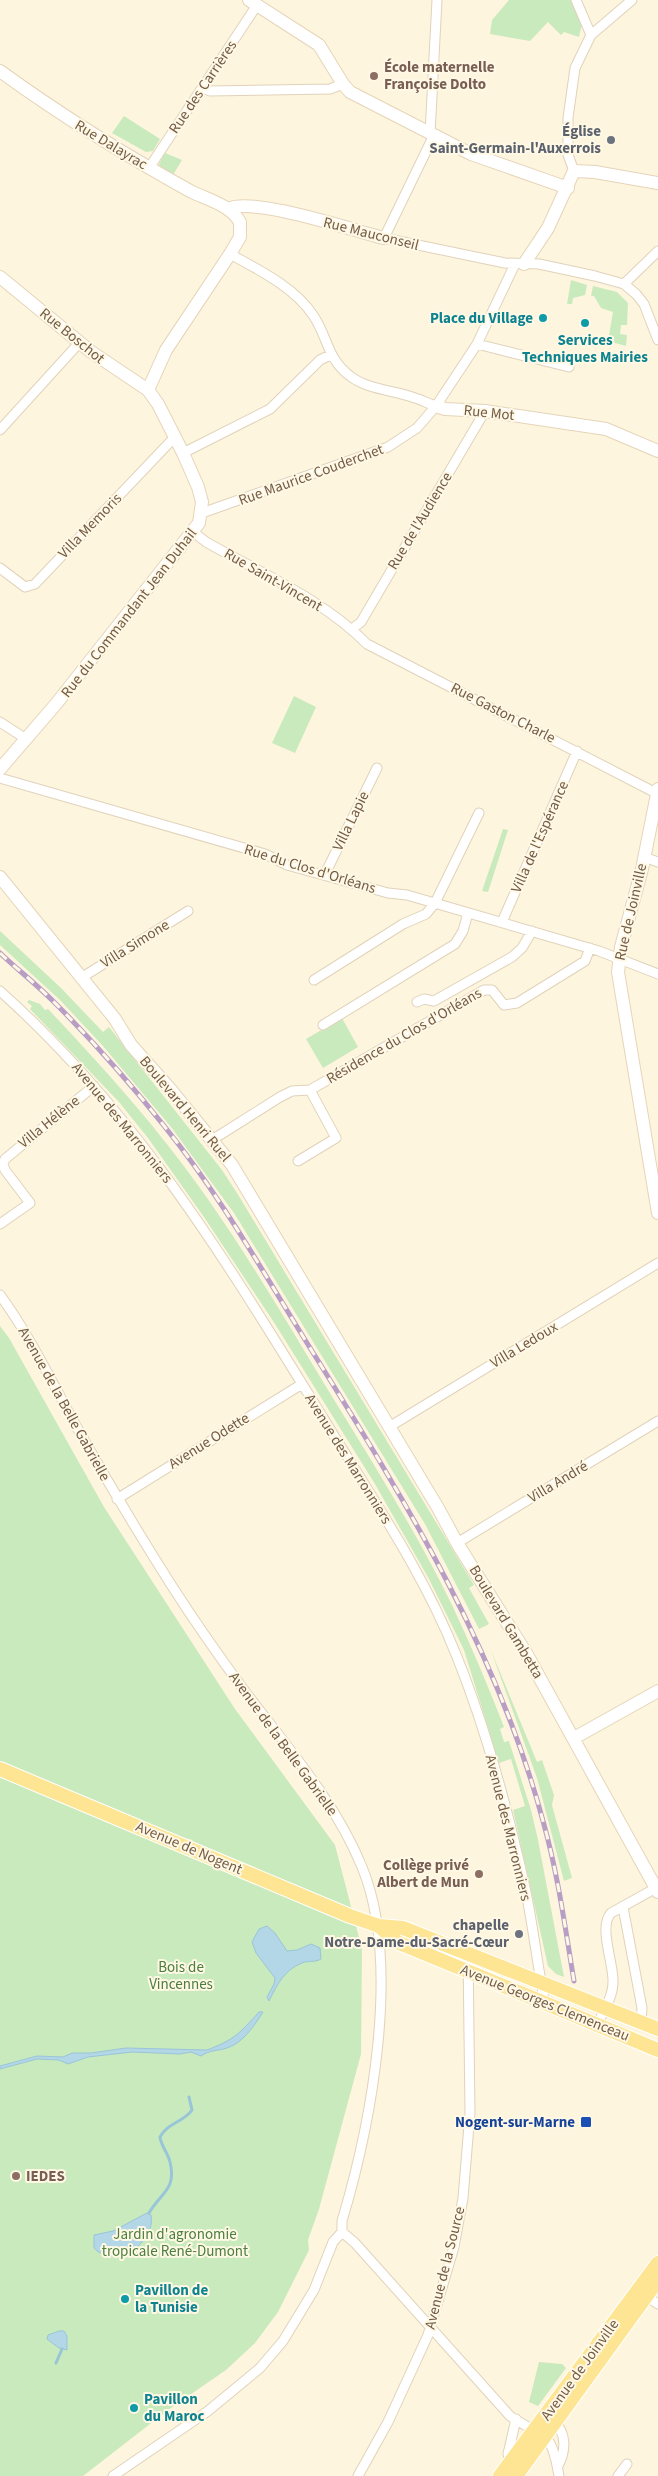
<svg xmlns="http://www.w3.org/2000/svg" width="658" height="2476" viewBox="0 0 658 2476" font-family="'Source Sans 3',sans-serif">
<rect width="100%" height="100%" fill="#fdf5de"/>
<path fill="#c9eabd" d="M509,0h62l11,24 -3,13 -15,-5 -3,3 -13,-13 -18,19 -40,-7 2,-14z
M124,116l36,23 -7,12 -7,1 -34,-19z
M165,153l17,7 -9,15 -13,-7 -1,-4z
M571,280l16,5 -2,10 -12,3 -1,6h-5z
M593,286l24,6 11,11 -1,22h-6l-1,9 7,1 -1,11 -18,-5 5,-29 -12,-4 -7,-12h-3z
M294,696l22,11 -21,46 -23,-10z
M503,829l5,1 -20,62 -6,-1z
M0,931l61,57 42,44 6,-5 113,143 15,23 237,392 -5,3 20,36 -10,5 -54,-105 -191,-311 -63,-86 -68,-81 -43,-46 -60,-55z
M29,1000l11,4 5,6 3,-1c46,49 92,99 132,152 54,71 99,148 145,224 44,72 90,144 127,220 19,40 36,81 52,122l-4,2 4,13 5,-1 22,69 7,30 26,137 -8,-3 -8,-8 -35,-156 12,-4 -14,-47 -12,4 -35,-113 -35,-71 -54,-95 -100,-160 -71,-107 -56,-79 -29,-36 -89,-93 2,-3 -5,-4z
M342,1018l16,29 -35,21 -17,-29z
M0,1326l9,12 95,169 131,202 100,136 27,104 -1,105 -42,155 -11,31 1,10 -31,62 -23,31 -29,27 -58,40 -85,66h-83z
M490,1648l47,114 5,-2 12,35 -2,10 20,73 -8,3 -27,-103z
M539,2362l23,2 4,4 -28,38 -9,-4z"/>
<path fill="#b3d7e6" stroke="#99c5d8" d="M267,1926l8,7 12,18 10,-1 14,-6 9,4 1,11c-7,4 -12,1 -19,4 -18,7 -25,22 -33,38l-2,-4 7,-13 1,-6 -19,-25 -4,-11 7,-13z
M259,2012h4c-9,14 -20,31 -36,36 -9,3 -18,2 -26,8l-10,-4 -11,2 -48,-2 -44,5 -20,7 -9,-4 -22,-1 -37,10v-3l37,-10 26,1 9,-4h19l35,-5 81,2c27,-10 33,-17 52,-38z
M147,2213l4,2c5,28 -36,55 -57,33v-13l19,-4z
M59,2331h5l3,5v14l-8,-2 -12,-9 1,-4z"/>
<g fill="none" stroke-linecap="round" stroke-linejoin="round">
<path stroke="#99c5d8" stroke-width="3" d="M149,2213c11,-20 28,-23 21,-51 -2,-9 -9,-16 -10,-25 7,-14 24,-15 32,-27l-3,-13
M56,2363l6,-14"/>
<defs>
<path id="street" d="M576,0l15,35
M203,88l7,3 120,-2 13,-5
M430,134l7,-134
M434,135l-50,103 121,25 34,1 56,12 29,8 12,10 8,10 14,36
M149,168l108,-163
M574,171l-6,-16v-37l7,-50 16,-33 41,-35
M230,254c29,16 64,33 83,61 15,22 14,44 37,61 18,14 44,14 65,22 7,2 14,6 21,8
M624,284l34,-33
M477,344l92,23
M0,430l80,-88
M183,453l87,-44 50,-49 10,-5
M202,513l186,-66 29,-19 19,-22 41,-62 38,-80
M192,531l14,11c53,30 118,58 161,102l291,150
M0,568l25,19 10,-3 135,-142 6,-3
M352,629l9,-7 124,-211
M0,722l26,17
M0,778l265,76 22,11 101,28 19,2 192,56 59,23
M644,857l14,5
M325,874l52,-106
M502,922l75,-171
M81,978l107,-67
M314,980l89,-56 23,-10 9,-11 44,-90
M0,991c139,124 228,273 325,430 47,77 99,152 132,236 29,72 50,150 67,226 9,40 13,81 21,121
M417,1002l7,-3 10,2 78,-44 10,-9 10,-17
M323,1025l132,-81 8,-13 5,-18
M212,1140l68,-43 12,-6 18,-1
M298,1161l38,-23 -26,-48 174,-100h8l12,15 13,-2 68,-42 5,-13
M0,1224l30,-21 -25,-33 -2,-6 2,-5 89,-73
M0,1295c30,41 52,87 76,131 30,53 61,105 94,157 23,36 48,72 74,107 43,57 91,111 118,177 40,97 9,257 -20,354v11l-9,10 -19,48 -31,51 -23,27 -52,43 -95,65
M389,1427l269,-164
M117,1499l185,-115
M457,1543l201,-122
M623,1907l19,101 -1,14
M597,2025c6,-13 16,-28 16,-43 1,-18 -15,-55 -2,-69l45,-25
M342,2232l13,11 155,173c36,24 41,13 49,60
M646,2296l12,8
M553,2421c14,11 13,30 5,45
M510,2463l-2,-9 8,-35
M358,2476l30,-54 40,-87 26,-88 9,-49 7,-85 -2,-160
M618,2476l9,-12"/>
<path id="secondary" d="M249,0l70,45 24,39 7,8 121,62 97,34
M0,71c62,45 125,84 192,121 17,8 38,13 48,30v15l-10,17 -64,96 -18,40
M228,209c24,-13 127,22 156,29
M524,264l24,-36 26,-57 21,1 63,11
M0,277l90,74 58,39 10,14 25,49 15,34 4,15 -3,21 -143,181 -56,65
M436,406l9,3 40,2 121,18 52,22
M658,789l-16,80 -21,78 -3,25 40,241
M0,877l115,142 16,26 40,45 61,75 206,343 19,35 69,110 132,239
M574,1738l84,-47"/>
<path id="primary" d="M0,1769l350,147 29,10 24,2 255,101
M379,1926l18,16 261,108
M500,2476l158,-213
M516,2476l142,-196"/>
</defs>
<use href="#street" stroke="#e1d2ba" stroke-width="11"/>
<use href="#secondary" stroke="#e6d4b8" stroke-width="14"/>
<use href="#primary" stroke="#fff" stroke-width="16"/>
<use href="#street" stroke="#fff" stroke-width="9"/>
<use href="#secondary" stroke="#fff" stroke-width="12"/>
<use href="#primary" stroke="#fee594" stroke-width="14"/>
<defs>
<path id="rail" d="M0,953c17,16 36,31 53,48 40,40 77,82 112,126 58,72 103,154 152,232 91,146 181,294 226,462 15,53 22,106 31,160"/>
</defs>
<use href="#rail" stroke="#b89ec5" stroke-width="5"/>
<use href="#rail" stroke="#fff8e5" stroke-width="3" stroke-dasharray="9" stroke-linecap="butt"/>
</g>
<g fill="#8d6e63" stroke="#fff8e5" stroke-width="2">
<circle cx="374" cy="76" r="5"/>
<circle cx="479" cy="1874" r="5"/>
<circle cx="16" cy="2176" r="5"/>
</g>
<g fill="#6b7280" stroke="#fff8e5" stroke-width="2">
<circle cx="611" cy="140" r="5"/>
<circle cx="519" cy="1934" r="5"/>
</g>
<g fill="#0f9aa8" stroke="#fff8e5" stroke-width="2">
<circle cx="543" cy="318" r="5"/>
<circle cx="585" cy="323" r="5"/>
<circle cx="125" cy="2299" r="5"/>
<circle cx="134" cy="2408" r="5"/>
</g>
<rect fill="#1a4fb4" stroke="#fff8e5" stroke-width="2" x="580" y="2116" width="12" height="12" rx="2.5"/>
<g text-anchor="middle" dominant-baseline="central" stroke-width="4" stroke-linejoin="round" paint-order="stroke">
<g font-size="15" font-weight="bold" fill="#785e54" stroke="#fff8e5" text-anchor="start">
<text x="384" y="67">École maternelle<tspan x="384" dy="17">Françoise Dolto</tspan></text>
<text x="469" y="1865" text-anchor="end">Collège privé<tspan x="469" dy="17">Albert de Mun</tspan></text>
<text x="26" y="2176">IEDES</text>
</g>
<g font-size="15" fill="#735c46" stroke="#fff8e5">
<text transform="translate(203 87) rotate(-56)">Rue des Carrières</text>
<text transform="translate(111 145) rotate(31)">Rue Dalayrac</text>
<text transform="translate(371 234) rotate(14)">Rue Mauconseil</text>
<text transform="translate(72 336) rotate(39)">Rue Boschot</text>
<text transform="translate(489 413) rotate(6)">Rue Mot</text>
<text transform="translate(311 475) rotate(-20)">Rue Maurice Couderchet</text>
<text transform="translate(420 521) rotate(-59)">Rue de l'Audience</text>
<text transform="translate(90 526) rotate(-46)">Villa Memoris</text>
<text transform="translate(273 580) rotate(30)">Rue Saint-Vincent</text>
<text transform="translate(129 613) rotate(-52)">Rue du Commandant Jean Duhail</text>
<text transform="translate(503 713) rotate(27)">Rue Gaston Charle</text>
<text transform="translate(351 821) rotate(-64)">Villa Lapie</text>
<text transform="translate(540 837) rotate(-66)">Villa de l'Espérance</text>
<text transform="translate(310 869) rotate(17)">Rue du Clos d'Orléans</text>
<text transform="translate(631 912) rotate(-77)">Rue de Joinville</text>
<text transform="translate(135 944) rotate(-32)">Villa Simone</text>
<text transform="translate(404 1036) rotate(-30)">Résidence du Clos d'Orléans</text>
<text transform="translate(185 1109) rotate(50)">Boulevard Henri Ruel</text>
<text transform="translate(49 1122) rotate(-39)">Villa Hélène</text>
<text transform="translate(122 1123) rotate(51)">Avenue des Marronniers</text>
<text transform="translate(524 1345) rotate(-31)">Villa Ledoux</text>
<text transform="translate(64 1404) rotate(61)">Avenue de la Belle Gabrielle</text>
<text transform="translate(209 1441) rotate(-32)">Avenue Odette</text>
<text transform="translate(348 1459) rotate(58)">Avenue des Marronniers</text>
<text transform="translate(558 1482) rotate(-31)">Villa André</text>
<text transform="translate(506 1622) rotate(59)">Boulevard Gambetta</text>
<text transform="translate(283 1744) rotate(54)">Avenue de la Belle Gabrielle</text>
<text transform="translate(508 1828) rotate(76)">Avenue des Marronniers</text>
<text transform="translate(189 1848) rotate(23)">Avenue de Nogent</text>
<text transform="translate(545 2003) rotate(22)">Avenue Georges Clemenceau</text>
<text transform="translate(445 2268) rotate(-76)">Avenue de la Source</text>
<text transform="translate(580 2370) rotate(-54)">Avenue de Joinville</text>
</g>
<g font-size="15" font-weight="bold" fill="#5b616d" stroke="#fff8e5" text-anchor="end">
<text x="601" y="131">Église<tspan x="601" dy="17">Saint-Germain-l'Auxerrois</tspan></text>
<text x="509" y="1925">chapelle<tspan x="509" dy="17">Notre-Dame-du-Sacré-Cœur</tspan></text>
</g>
<g font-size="15" font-weight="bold" fill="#0d838f" stroke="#fff8e5" text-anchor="start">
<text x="533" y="318" text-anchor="end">Place du Village</text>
<text x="585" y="340" text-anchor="middle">Services<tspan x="585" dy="17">Techniques Mairies</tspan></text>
<text x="135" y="2290">Pavillon de<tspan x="135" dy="17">la Tunisie</tspan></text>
<text x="144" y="2399">Pavillon<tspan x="144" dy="17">du Maroc</tspan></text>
</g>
<g font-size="15" fill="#4a7f40" stroke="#fff8e5">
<text x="181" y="1967">Bois de<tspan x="181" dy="17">Vincennes</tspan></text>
<text x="175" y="2234">Jardin d'agronomie<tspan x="175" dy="17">tropicale René-Dumont</tspan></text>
</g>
<g font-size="15" font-weight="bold" fill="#164399" stroke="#fff8e5" text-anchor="end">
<text x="575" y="2122">Nogent-sur-Marne</text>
</g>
</g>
</svg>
